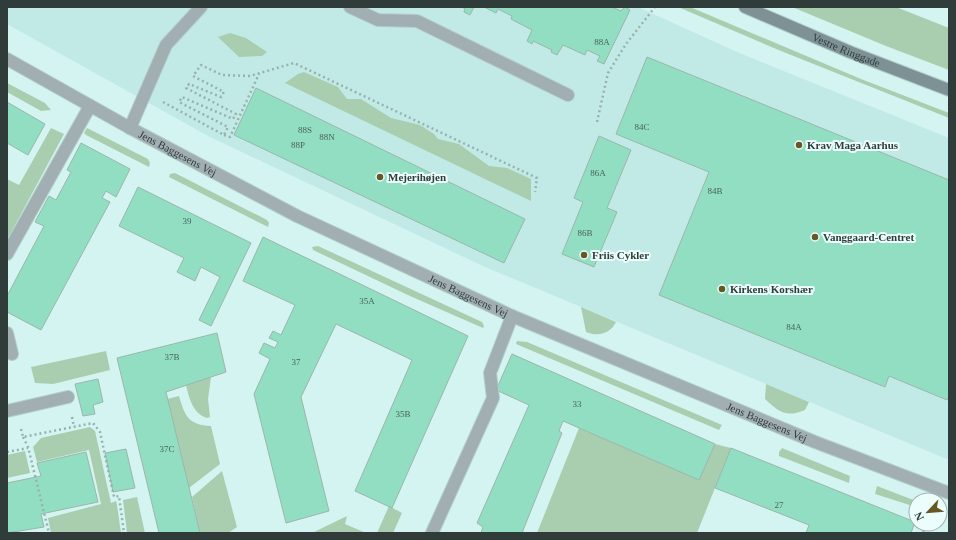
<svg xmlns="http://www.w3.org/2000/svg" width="956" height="540" viewBox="0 0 956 540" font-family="Georgia,serif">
<rect width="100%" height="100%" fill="#d4f4f1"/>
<path fill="#c1eae6" d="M7,7h631l99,45 212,86v322l-464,-193 -277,-131 -201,-112z"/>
<path fill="#a8ceaf" d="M678,7h12l171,72 88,34v5l-168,-67z
M792,7h104l53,21v42l-63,-24z
M230,33l16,5 21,14 -5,4 -23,1 -21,-20z
M304,72l34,15 9,12h14l30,19 29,7 14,9 4,5 21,5 30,22 18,2 24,11v22l-246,-118 13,-9z
M7,83l38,20 6,7 -10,1 -34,-19z
M51,128l13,6 -57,106v-61l12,6z
M87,128l61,31 2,4 -1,4 -63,-32 -2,-2z
M175,173l92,47 2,3 -1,4 -99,-50 1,-3z
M318,246l164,76 2,4 -1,2 -73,-32 -97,-46 -1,-3z
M581,307l35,15c-6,12 -18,15 -30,10z
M517,341l10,1 195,83 -3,5 -203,-86z
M106,351l4,19 -57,14 -18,-1 -4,-16z
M211,377l-3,22 2,18 -3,1c-14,-4 -18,-20 -21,-33z
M766,384l43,18 -4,8c-19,8 -26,2 -40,-11z
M179,396c6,21 10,29 32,30l9,38 -31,24 -22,-89z
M90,427l5,4 16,72 5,-2 1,4 4,28h-70l-3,-15 53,-14 -12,-54 -52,12 -4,-15 8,-9z
M579,428l120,52 16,-36 16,4 -34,85h-160z
M782,448l68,28 -1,7 -70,-27v-4z
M25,451l5,22 -23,5v-23z
M222,471l15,56 -9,6h-28l-8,-36z
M877,486l39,15v6l-41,-13z
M137,497l8,36h-18l-4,-33z
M389,506l13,7 -9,20h-16z
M347,516l-2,8 21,9h-54z"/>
<path fill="#91dec3" stroke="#9bb6ab" d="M462,7h12l-4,8 -6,-3 1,-3z
M484,7h128l9,4 4,-4 5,3 -26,54 -7,-3 3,-5 -13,-6 -2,5 -22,-10 -6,10 -6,-3 1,-2 -19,-9 -1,3 -5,-3 5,-11 -21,-11 1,-3 -14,-7 -2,4z
M647,57l302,123v216l-2,4 -58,-24 -4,11 -226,-92 50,-123 -93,-38z
M256,88l269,131 -21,44 -270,-128z
M7,102l38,22 -17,31 -21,-12z
M599,136l32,14 -24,58 10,4 -23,55 -32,-13 21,-52 -9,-4z
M81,143l49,26 -14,28 -10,-6 -4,7 8,4 -69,128 -34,-18v-16l37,-70 -9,-4 14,-26 7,4 15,-28 -4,-2z
M138,187l113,56 -40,83 -12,-6 21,-43 -19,-10 -6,14 -18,-9 7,-14 -65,-32z
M263,237l205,99 -76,172 -37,-17 57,-131 -76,-36 -35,73 28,114 -43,12 -32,-129 16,-35 -11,-6 5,-10 11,5 3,-6 -9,-4 4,-7 8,4 14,-30 -52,-24z
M217,333l9,39 -60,20 34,141h-41l-42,-175z
M512,354l203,90 -16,36 -136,-59 -4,10 3,2 -40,100h-41l2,-6 -6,-4 52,-118 -33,-15z
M98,379l5,23 -10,3 2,9 -12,2 -8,-32z
M731,448l184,74 -4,11h-105l3,-8 -94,-37z
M126,449l9,39 -22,4 -8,-39z
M86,452l12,50 -57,12 3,13 -37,6v-50l34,-7 -4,-13z"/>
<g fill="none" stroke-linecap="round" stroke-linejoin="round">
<defs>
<path id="lane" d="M350,7l28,13 39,1 151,74
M130,128l36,-83 35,-38
M7,254l83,-148
M7,333l5,21
M7,411l61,-14
M432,533l61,-135 -3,-25 22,-57"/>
<g id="street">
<path id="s1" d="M7,59l123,69 167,88 215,100 303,126 134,51"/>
</g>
<g id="secondary">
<path id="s2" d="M745,7l105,45 99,38"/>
</g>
</defs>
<use href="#lane" stroke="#b3cfcc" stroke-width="14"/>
<use href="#street" stroke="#b3cfcc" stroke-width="14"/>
<use href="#secondary" stroke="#b3cfcc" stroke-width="14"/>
<path stroke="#98b1af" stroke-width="2.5" stroke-dasharray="2 3" stroke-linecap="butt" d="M163,102l61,33 4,-8 -49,-25 3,-5 51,22 3,-5 -50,-26 3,-4 32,13 3,-5 -31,-16 8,-11 21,10 28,1 44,-13 243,115 -2,14
M597,122l11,-49 18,-29 29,-37
M224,135l6,2 29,-63
M72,417l2,10
M21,429l2,8 70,-14 7,9 14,65 5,-1 5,37
M23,437l5,10 21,86
M7,452l21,-4
M923,533l3,-9"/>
<use href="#lane" stroke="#a2afb2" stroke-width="12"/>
<use href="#street" stroke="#a2afb2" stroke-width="12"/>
<use href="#secondary" stroke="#7e9295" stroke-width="12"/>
</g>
<g fill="#675724" stroke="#ebfefc" stroke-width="1.5">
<circle cx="799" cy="145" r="4"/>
<circle cx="380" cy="177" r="4"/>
<circle cx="815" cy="237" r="4"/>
<circle cx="584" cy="255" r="4"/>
<circle cx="722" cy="289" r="4"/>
</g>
<g text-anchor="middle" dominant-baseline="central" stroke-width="4" stroke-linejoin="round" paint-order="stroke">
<g font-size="9" fill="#48645c">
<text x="602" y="42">88A</text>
<text x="642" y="127">84C</text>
<text x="305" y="130">88S</text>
<text x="327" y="137">88N</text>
<text x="298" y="145">88P</text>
<text x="598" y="173">86A</text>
<text x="715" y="191">84B</text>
<text x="187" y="221">39</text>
<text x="585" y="233">86B</text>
<text x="367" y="301">35A</text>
<text x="794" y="327">84A</text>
<text x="172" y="357">37B</text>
<text x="296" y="362">37</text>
<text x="577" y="404">33</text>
<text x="403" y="414">35B</text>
<text x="167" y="449">37C</text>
<text x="779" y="505">27</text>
</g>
<g font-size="11" fill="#2f3c3a" stroke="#ebfefc">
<text stroke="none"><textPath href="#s2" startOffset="110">Vestre Ringgade</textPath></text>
<text stroke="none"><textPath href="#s1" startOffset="195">Jens Baggesens Vej</textPath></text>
<text stroke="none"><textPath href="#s1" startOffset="519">Jens Baggesens Vej</textPath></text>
<text stroke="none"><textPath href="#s1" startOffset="843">Jens Baggesens Vej</textPath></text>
</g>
<g font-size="11" font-weight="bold" fill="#2f3c3a" stroke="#ebfefc" text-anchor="start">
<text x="807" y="145">Krav Maga Aarhus</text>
<text x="388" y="177">Mejerihøjen</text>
<text x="823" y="237">Vanggaard-Centret</text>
<text x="592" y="255">Friis Cykler</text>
<text x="730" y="289">Kirkens Korshær</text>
</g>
</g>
<rect width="956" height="540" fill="none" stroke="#2f3c3a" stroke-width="16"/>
<g transform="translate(928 512) rotate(244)"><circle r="19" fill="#ebfefc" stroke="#a0b0ae"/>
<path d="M0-3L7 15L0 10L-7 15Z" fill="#675724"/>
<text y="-6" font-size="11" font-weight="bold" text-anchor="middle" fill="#2f3c3a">N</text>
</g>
</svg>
